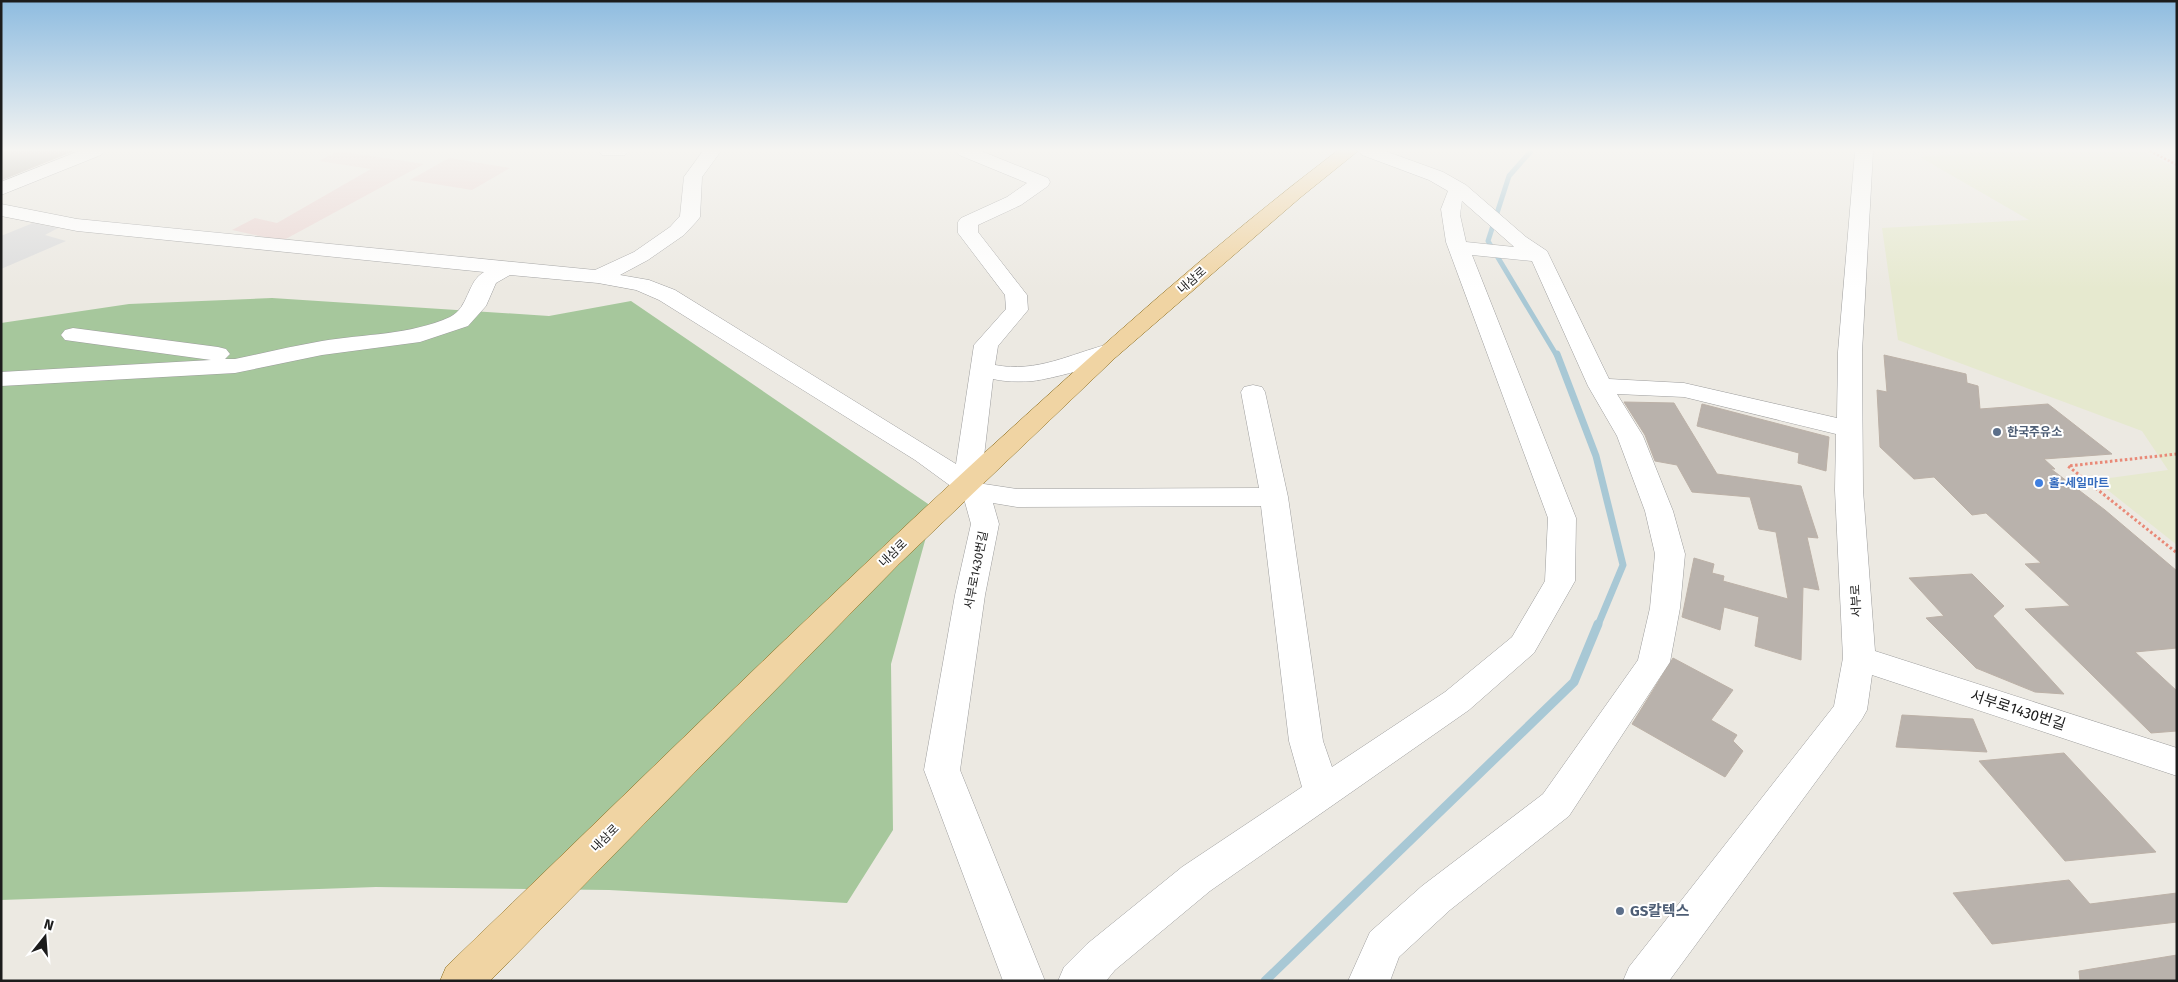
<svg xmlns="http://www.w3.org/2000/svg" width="2178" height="982" viewBox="0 0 2178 982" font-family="'Fira Sans','Noto Sans KR',sans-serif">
<rect width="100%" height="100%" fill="#ece9e2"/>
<path fill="#ebd6d3" d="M338,151l86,13 -142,77 -50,-11 23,-12 22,5 94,-54 -52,-8z
M449,158l61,10 -38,22 -62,-10z"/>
<path fill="#e6e9cf" d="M2003,151h139l35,17v377l-82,-65 73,-10 -26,-39 -244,-91 -16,-112 147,-8 -109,-63z"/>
<path fill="#a6c79c" d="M272,298l277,18 82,-15 303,207 -43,156 2,166 -46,73 -238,-13 -233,-3 -375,13v-577l128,-19z"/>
<path fill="#dcdcdc" d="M33,223l25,5 -13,7 21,6 -65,28v-33z"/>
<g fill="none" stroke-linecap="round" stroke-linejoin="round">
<path stroke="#a8c8d5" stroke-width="5" d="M1531,151l-22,25 -21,65 69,115"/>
<path stroke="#a8c8d5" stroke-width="7" d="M1557,354l39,102 27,109 -25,60"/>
<path stroke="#a8c8d5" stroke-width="9" d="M1265,981l309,-299 24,-58"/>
</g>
<path fill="#b9b2ac" stroke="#bcb1a7" d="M1,151h72l-72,29z
M1884,355l82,19 1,9 11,3 2,23 68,-5 64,50 -68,5 11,10h-4l54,41 72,61v77l-42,4 42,39v40l-26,2 -126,-124 45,-3 -45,-42 16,-1 -55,-50 -14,2 -38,-38 -20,2 -34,-32 -3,-57 10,2z
M1624,402l50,1 43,71 84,12 17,52 -11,-1 12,53 -16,-3 -2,73 -46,-14 4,-29 -35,-10 -4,23 -38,-13 12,-59 20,6 -2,9 12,3 -1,5 65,18 -12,-67 -17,-3 -9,-32 -58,-5 -15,-27 -22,-4 -10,-26z
M1702,404l127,33 -3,34 -28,-8 1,-10 -102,-27z
M1972,574l32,32 -11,10 71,78 -29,-2 -59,-24 -50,-50 18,-2 -35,-38z
M1673,658l60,32 -22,30 26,15 -4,6 10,10 -18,26 -93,-53z
M1902,715l71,4 14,33 -91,-5z
M2064,753l92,99 -91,9 -86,-100z
M2069,880l21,24 87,-11v29l-185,22 -39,-51z
M2177,955v26h-97l-1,-10z"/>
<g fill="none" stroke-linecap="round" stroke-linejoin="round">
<defs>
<path id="minor" d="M79,151h25l-3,4 -100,40v-13z
M599,151h29l-3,4h-23z
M703,151h18l-19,26 -2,40 -3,4 -13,14 -36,25 -28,15 29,5 26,10 281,174 18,-119 32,-36 -1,-14 -47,-62v-11l3,-4 46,-21 20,-14 -68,-28 -3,-4h25l67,27 2,4 -2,4 -27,19 -43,20v7l49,63 1,15 -30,36 -3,19c42,8 75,-11 114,-21l8,2 4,5c-9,13 -71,28 -88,30 -13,1 -27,1 -40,-2l-12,103 3,2 33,5 242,-1 -18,-96 3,-5 9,-2 9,2 3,5 23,105 35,244 9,26 113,-75 67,-55 33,-56 3,-63 -102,-276 -5,-33 7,-18 -19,-11 -67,-25 -3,-4h26l58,21 23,13 60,52 21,14 62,128 75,4 153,35 1,-66 17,-201h18l-11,201 1,138 12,161 302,97v28l-305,-101 -5,35 -5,9 -193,262h-46l6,-14 205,-261 9,-48 -8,-168 1,-56 -152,-37 -67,-3 26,42 30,75 12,43 -5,54 -10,54 -101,154 -119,94 -51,47 -9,24h-42l22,-49 52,-46 121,-92 95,-134 12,-52 5,-54 -10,-43 -28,-75 -29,-50 -56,-125 -60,-6 104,263 -1,63 -41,72 -65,57 -259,181 -95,79 -9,11h-48l6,-14 23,-23 95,-77 120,-80 -13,-46 -28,-235 -244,1 -24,-4 6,21 -14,71 -25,175 85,211h-42l-79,-211 31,-175 16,-71 -8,-29 -48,-35 -256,-160 -23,-10 -38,-7 -88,-8 -14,8 -10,23 -18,20 -48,16 -98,13 -87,18 -234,13v-14l210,-12 -146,-20 -4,-5 4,-5 8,-2 145,19 8,2 4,5 -5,5h10c29,-6 58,-13 87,-18 42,-7 88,-6 128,-24 19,-9 17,-36 34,-45l-407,-41 -76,-15v-12l76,15 518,51 39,-18 36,-25 10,-11 4,-39zM1462,201l50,44 2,2 -48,-5 -6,-27z"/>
<path id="major" d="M1337,151h21l-57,46 -186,161 -216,206 -409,417h-50l6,-14c178,-171 354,-345 536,-512 115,-105 231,-210 355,-304z"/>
</defs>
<use href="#minor" stroke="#9d9d9d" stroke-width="1"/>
<use href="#major" stroke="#836411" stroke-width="1"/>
<path stroke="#e98977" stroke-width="2.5" stroke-dasharray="2 2" stroke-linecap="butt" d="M2150,151l27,14"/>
<path stroke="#e98977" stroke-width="3" stroke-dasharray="2.5 2.5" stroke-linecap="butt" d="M2177,454l-109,12 109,87"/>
<use href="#minor" fill="#fff" fill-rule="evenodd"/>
<use href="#major" fill="#f0d4a3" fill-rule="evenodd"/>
</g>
<linearGradient id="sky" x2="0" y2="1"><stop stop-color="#8ebce0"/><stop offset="0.52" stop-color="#f6f5f2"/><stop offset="1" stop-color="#f6f5f2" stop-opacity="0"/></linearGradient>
<rect width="2178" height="289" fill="url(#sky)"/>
<g fill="#5c6f8a" stroke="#fff" stroke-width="2">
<circle cx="1997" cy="432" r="5"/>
<circle cx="1620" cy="911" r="5"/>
</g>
<circle fill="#3f7fe0" stroke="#fff" stroke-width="2" cx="2039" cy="483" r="5"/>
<g text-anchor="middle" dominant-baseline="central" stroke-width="4" stroke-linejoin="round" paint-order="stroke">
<g font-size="12" fill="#1c1c1c" stroke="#fff">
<text transform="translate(1192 280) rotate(-41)">내삼로</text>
<text transform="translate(893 553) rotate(-44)">내삼로</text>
<text transform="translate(976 570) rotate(-79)">서부로1430번길</text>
<text transform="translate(1856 601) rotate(-93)">서부로</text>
<text transform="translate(605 838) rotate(-45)">내삼로</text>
</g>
<g font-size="12" font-weight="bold" fill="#4e5e75" stroke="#fff" text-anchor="start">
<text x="2007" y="432">한국주유소</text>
</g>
<g font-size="12" font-weight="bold" fill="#366cbe" stroke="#fff" text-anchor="start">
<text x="2049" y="483">홀-세일마트</text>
</g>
<g font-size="15" fill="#1c1c1c" stroke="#fff">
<text transform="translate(2018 710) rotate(18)">서부로1430번길</text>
</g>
<g font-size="15" font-weight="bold" fill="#4e5e75" stroke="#fff" text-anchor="start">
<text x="1630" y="911">GS칼텍스</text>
</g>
</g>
<rect width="2178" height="982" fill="none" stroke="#1c1c1c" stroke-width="5"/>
<g transform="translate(45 937) rotate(17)" stroke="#ffffff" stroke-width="4" paint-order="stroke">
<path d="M0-4L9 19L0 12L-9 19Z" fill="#1c1c1c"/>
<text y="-8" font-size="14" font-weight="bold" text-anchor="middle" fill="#1c1c1c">N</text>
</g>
</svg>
